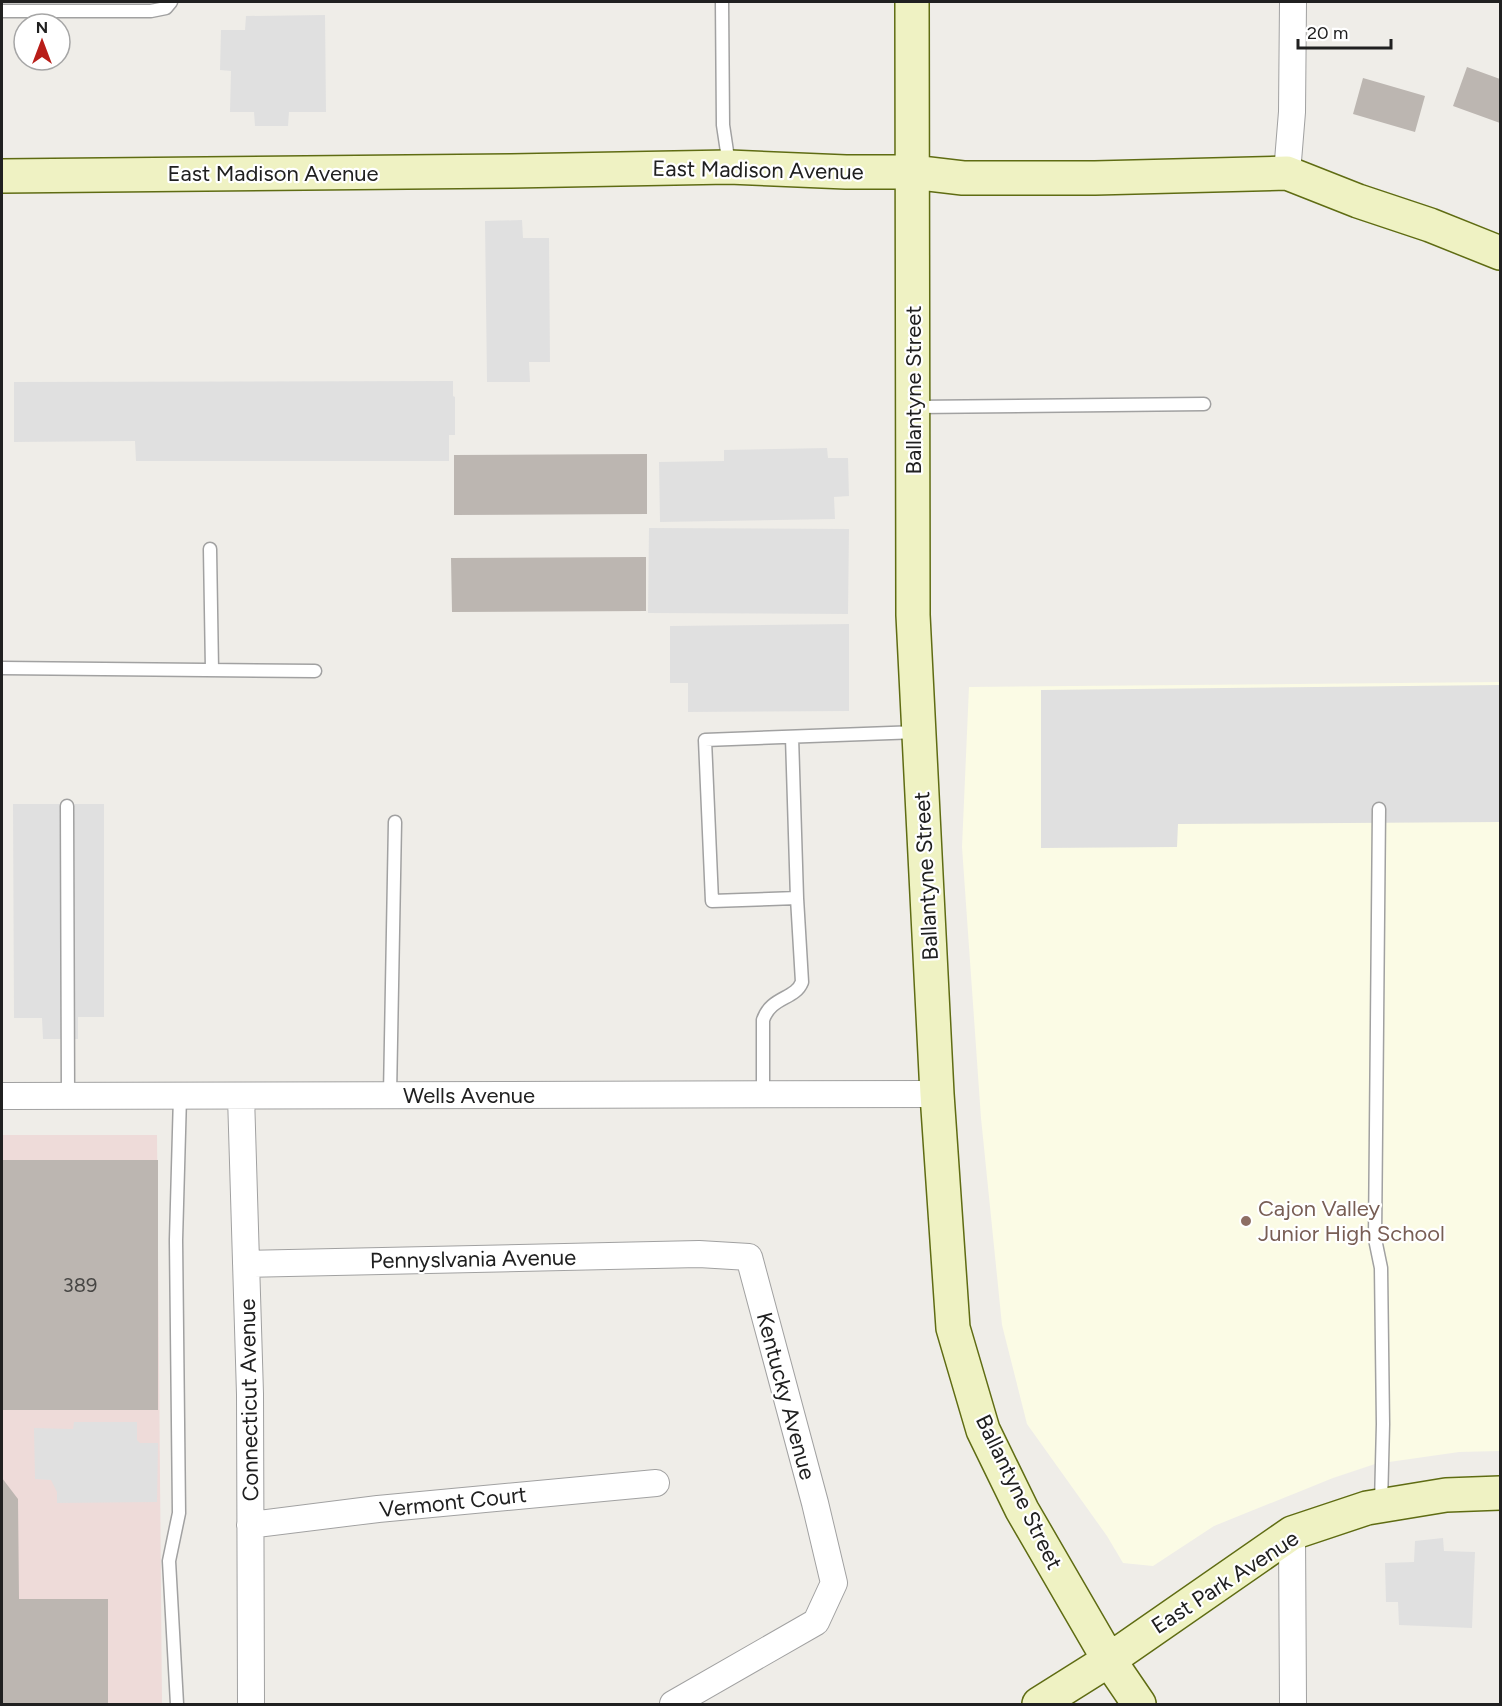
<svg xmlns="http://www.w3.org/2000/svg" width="1502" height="1706" viewBox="0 0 1502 1706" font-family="Figtree,sans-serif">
<rect width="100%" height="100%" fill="#efede8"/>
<path fill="#eedbd9" d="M2,1135h155l5,569h-160z"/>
<path fill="#fbfbe5" d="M1500,682v769l-41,1 -84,12 -42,14 -119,48 -61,40 -30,-3 -16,-27 -80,-112 -25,-99 -21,-207 -19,-271 7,-160z"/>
<path fill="#e0e0e0" d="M325,15l1,97h-37l-1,14h-33l-1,-14h-24l1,-41 -11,-1 1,-40h24l1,-14z
M522,220l1,18h26l1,124h-21l1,20h-43l-2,-161z
M453,381v15l2,1v38h-6v26h-313l-1,-20 -121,1v-60z
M827,448l1,10h20l1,38 -15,1 1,22 -175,3 -1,-60 65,-1v-11z
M649,528l200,1 -1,85 -200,-1z
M849,624v87l-161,1v-29h-18v-57z
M1500,685v137l-322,2 -1,23 -136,1v-158z
M13,804h91v213h-26v22h-35l-1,-21h-28z
M74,1422h63v18l3,3h18l-1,59 -100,1v-11l-6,-12 -16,-1 -1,-51 39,1z
M1443,1538l1,13 31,1 -3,76 -73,-3 -1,-23h-12l-1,-39 29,-1 1,-21z"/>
<path fill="#bcb6b1" d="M1467,67l33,12v44l-47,-17z
M1363,78l62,18 -10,36 -62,-18z
M647,454v60l-193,1v-60z
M646,557v54l-194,1 -1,-54z
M2,1160h156v250h-156z
M2,1478l16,21 1,100h89v105h-106z"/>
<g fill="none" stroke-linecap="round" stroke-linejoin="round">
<defs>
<path id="lane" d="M722,2l1,123 6,40
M2,11h149l15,-3 5,-6
M915,407l289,-3
M210,549l2,121
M2,668l313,3
M792,737l5,161
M67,806l1,290
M1379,809l-4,430 6,29 2,156 -2,80
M390,1095l5,-273
M763,1095v-75c8,-24 32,-20 39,-38l-5,-84 -85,3 -7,-161 213,-8
M177,1704l-8,-143 10,-48 -3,-273 4,-144"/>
<path id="street" d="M1287,173l5,-61 1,-110
M2,1096l935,-2
M241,1096l9,298 1,310
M246,1264l453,-10 50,3 66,246 19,80 -18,39 -143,82
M250,1525l128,-16 278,-26
M1292,1533l1,171"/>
<path id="secondary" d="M912,2l1,613 24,479 16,234 30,102 39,80 87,150 30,44
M2,176l509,-5 218,-4 117,5h66l51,6h132l192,-5 71,28 72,24 70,28
M1039,1704l70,-44 183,-127 75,-25 79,-13 54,-2"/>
</defs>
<use href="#lane" stroke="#a1a1a1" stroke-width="15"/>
<use href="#street" stroke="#a1a1a1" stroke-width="28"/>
<use href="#secondary" stroke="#5f6c13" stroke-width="36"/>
<use href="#lane" stroke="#fff" stroke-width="12"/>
<use href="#street" stroke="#fff" stroke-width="26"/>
<use href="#secondary" stroke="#eff2c3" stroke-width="33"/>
</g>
<circle fill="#8d6e63" stroke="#fff" stroke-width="2" cx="1246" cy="1221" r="6"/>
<g text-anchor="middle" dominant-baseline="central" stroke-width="4.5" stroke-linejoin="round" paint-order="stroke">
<g font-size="20" fill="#474644">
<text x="80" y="1285">389</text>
</g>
<g font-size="22" fill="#202020" stroke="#fff">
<text transform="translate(758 170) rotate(1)">East Madison Avenue</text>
<text x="273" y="173">East Madison Avenue</text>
<text transform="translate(913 390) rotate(-90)">Ballantyne Street</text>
<text transform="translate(926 876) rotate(-93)">Ballantyne Street</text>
<text x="469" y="1095">Wells Avenue</text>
<text transform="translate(473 1259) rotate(-1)">Pennyslvania Avenue</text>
<text transform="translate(786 1396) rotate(75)">Kentucky Avenue</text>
<text transform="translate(249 1400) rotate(-91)">Connecticut Avenue</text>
<text transform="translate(1019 1492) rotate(64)">Ballantyne Street</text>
<text transform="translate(453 1502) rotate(-6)">Vermont Court</text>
<text transform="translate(1225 1582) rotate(-33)">East Park Avenue</text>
</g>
<g font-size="22" fill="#785e54" stroke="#fff" text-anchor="start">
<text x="1258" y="1208">Cajon Valley<tspan x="1258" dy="25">Junior High School</tspan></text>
</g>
</g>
<rect width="1502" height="1706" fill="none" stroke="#202020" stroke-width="6"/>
<g transform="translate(42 42)"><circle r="28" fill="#ffffff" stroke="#a6a6a6" stroke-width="1.5"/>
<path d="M0-4.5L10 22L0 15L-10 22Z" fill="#b81d18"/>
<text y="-9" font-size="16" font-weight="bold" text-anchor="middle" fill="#202020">N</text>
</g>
<path d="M1298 39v9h93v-9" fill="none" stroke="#202020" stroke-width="3"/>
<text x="1307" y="39" font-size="18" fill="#202020" stroke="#ffffff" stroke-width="4.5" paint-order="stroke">20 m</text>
</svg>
